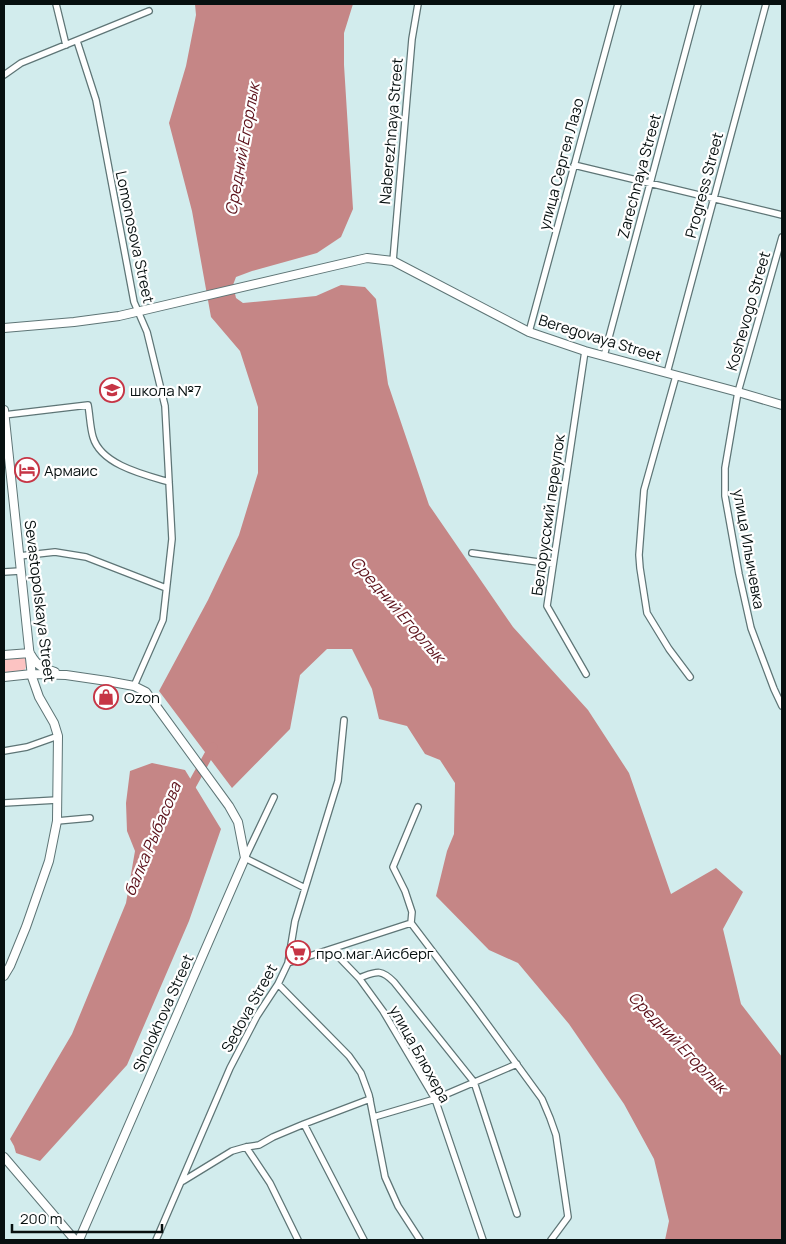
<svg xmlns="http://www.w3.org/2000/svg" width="786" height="1244" viewBox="0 0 786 1244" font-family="Manrope,sans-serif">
<rect width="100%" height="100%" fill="#d2eced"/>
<path fill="#fcc3c2" d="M23,657l2,1c1,5 3,9 -2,13l-19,1v-14z"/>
<path fill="#c58686" d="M195,4h158l-9,29v32l9,144 -12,28 -24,16 -65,18 -16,6 -3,8 3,13 7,5 73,-7 25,-11 24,2 11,12 12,85 41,121 84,122 75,83 41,63 42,121 45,-26 27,24 -20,37 18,75 41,53v183h-117l4,-19 -15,-62 -30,-55 -55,-80 -51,-61 -29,-13 -53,-54 11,-45 7,-17 1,-51 -15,-23 -15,-6 -18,-28 -28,-7 -7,-30 -20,-40h-25l-27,26 -10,54 -58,59 -73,-97 49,-91 31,-65 19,-62v-66l-18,-56 -29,-34 -19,-106 -23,-88 17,-57 10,-51z
M152,763l33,7 36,59 -32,92 -62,144 -87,96 -24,-8 -2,-7 -4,-7 62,-105 54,-131 9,-52 -8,-20 -1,-28 4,-32z"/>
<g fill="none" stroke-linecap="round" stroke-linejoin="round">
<path stroke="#c58686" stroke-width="9" d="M188,792l25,-45"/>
<defs>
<path id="street" d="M56,4l10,41
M77,41l19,59 38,202 13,30 18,74 7,133 -9,81 -29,66
M4,75l17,-12 128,-52
M574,165l208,50
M782,237l-44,155 -13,76v28l14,78 12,54 23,61 8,17
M393,261l19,-222 6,-35
M529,332l89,-328
M585,351l-38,255 39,68
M604,356l94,-352
M667,373l99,-369
M676,376l-32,114 -5,65 1,13 7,45 22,36 21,28
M4,415l84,-10c2,11 2,22 5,32 8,28 52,38 76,45
M472,553l81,11
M19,556l36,-4 31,5 80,31
M4,572l16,-1
M4,751l23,-4 31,-11
M274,797l-29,61 60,30
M4,803l53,-3
M57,821l33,-3
M411,923l1,-11 -7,-21 -12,-24 25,-60
M332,950l27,28 24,33 52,88 48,141
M288,963l123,-40 63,83 68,93 8,19 6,17 12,82 -17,23
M359,978c17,-6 21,-10 35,4l80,100 43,132
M278,984l71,72 12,17 8,22 16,82 13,29 22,34
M374,1117l61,-18 82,-35
M304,1124l60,116
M246,1147l24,36 28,57
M183,1181l49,-30 14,-4 13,-2 14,-8 31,-13 66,-25
M156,1240l74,-172 27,-52 21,-32 10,-21 7,-42 43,-140 6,-61"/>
<path id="secondary" d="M4,328l70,-6 45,-6 248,-58 26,3 136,71 56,19 153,41 44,13
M4,410l28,267 7,20 15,26 4,13 -1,85 -8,40 -23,66 -16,39 -6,10
M4,655l26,-2
M31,655c6,11 12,13 24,17
M4,677l28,-3 34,1 41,6 27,5 12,6 83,114 9,16 7,36 -166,382
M4,1157l71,83"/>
</defs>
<use href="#street" stroke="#5e7576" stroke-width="8"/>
<use href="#secondary" stroke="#5e7576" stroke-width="10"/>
<use href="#street" stroke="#fff" stroke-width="5.5"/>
<use href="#secondary" stroke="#fff" stroke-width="8"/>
</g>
<defs>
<symbol id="school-ring" viewBox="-11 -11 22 22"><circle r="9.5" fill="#fff" stroke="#c63545" stroke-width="1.5"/><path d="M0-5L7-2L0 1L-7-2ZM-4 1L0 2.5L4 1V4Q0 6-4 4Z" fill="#c63545"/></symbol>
<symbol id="hotel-ring" viewBox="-11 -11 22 22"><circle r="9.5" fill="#fff" stroke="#c63545" stroke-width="1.5"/><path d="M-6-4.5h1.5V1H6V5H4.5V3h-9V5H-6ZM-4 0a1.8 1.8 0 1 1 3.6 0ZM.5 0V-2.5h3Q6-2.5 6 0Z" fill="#c63545"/></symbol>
<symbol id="shop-ring" viewBox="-11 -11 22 22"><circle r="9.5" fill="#fff" stroke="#c63545" stroke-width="1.5"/><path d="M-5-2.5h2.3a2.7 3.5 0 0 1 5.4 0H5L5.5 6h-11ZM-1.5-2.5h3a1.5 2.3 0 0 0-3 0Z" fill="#c63545"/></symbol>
<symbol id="supermarket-ring" viewBox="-11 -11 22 22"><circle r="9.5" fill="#fff" stroke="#c63545" stroke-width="1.5"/><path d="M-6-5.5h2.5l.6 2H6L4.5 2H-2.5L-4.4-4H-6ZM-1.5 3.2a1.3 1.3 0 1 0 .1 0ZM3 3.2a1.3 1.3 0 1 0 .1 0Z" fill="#c63545"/></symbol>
</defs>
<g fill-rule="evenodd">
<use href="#school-ring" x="98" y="376" width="28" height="28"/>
<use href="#hotel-ring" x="13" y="456" width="28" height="28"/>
<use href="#shop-ring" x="92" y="683" width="28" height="28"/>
<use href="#supermarket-ring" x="284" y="939" width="28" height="28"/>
</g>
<g text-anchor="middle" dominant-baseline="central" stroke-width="4.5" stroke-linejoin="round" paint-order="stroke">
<g font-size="15" fill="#071010" stroke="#fff">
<text transform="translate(391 131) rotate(-85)">Naberezhnaya Street</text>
<text transform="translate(561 164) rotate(-75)">улица Сергея Лазо</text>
<text transform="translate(639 176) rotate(-75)">Zarechnaya Street</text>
<text transform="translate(704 185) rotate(-75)">Progress Street</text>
<text transform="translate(135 237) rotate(78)">Lomonosova Street</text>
<text transform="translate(748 311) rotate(-74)">Koshevogo Street</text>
<text transform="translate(600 338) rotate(17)">Beregovaya Street</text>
<text transform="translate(548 515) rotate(-82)">Белорусский переулок</text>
<text transform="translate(749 549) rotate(80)">улица Ильичевка</text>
<text transform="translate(40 601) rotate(83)">Sevastopolskaya Street</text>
<text transform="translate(249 1008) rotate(-61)">Sedova Street</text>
<text transform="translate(163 1013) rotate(-66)">Sholokhova Street</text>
<text transform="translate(420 1054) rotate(61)">улица Блюхера</text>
</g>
<g font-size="15" fill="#071010" stroke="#fff" text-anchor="start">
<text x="130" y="390">школа №7</text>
<text x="44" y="470">Армаис</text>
<text x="124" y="697">Ozon</text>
<text x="316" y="953">про.маг.Айсберг</text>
</g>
<g font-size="16" font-style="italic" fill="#5c111a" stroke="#fff">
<text transform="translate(242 149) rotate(-80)">Средний Егорлык</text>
<text transform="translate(398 609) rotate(49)">Средний Егорлык</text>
<text transform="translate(152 839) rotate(-67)">балка Рыбасова</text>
<text transform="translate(678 1042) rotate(46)">Средний Егорлык</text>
</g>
</g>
<rect width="786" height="1244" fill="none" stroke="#071010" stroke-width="10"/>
<path d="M12 1224v8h150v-8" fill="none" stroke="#071010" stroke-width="2.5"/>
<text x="20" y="1224" font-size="15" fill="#071010" stroke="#ffffff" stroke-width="4" paint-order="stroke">200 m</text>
</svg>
